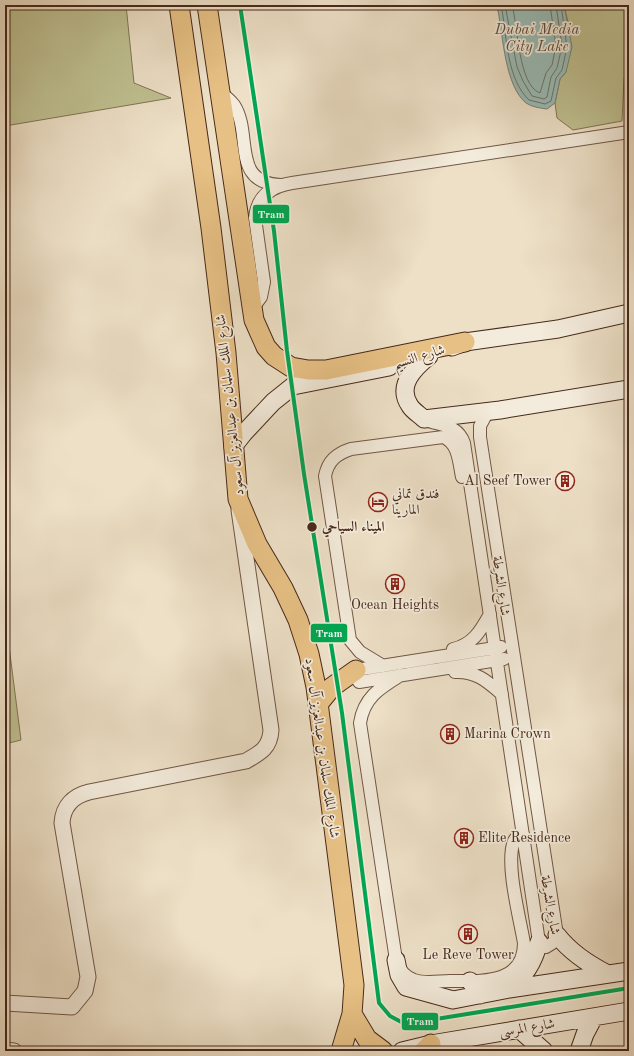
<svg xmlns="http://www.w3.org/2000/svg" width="634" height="1056" viewBox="0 0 634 1056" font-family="'Old Standard TT',Amiri,serif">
<rect width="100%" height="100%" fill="#ede0c7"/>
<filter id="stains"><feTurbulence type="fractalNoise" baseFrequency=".005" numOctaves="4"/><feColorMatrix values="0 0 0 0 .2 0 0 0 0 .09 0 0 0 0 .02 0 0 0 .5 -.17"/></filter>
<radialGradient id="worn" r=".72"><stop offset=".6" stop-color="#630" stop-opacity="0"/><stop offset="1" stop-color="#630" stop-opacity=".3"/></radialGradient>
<path fill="#bfc091" stroke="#847456" d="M5,5h121l8,78 37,15 -166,28z
M564,5h65v58l-5,16 -2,42 -49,9 -16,-12 -2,-15 5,-24 6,-7 2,-50z
M5,615l16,125 -16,4z"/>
<path fill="#99bdb8" stroke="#798279" d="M494,5h70l8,42 -6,25 -6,7 -5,24 -8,6c-7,-1 -15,-2 -21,-6 -21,-17 -23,-67 -28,-92z"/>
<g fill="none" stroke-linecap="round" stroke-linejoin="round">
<path stroke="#70736a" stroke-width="1" d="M499,5l3,5c5,29 5,69 27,90l16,4 6,-3 5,-23 6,-8 5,-23 -6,-42
M505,5l12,62 6,14 9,15 12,3 3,-2 4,-20 6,-9 5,-22 -6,-41
M512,5c6,20 6,80 28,88l6,-20 6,-8 4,-19 -6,-41"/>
<defs>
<path id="minor" d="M220,93c6,3 10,7 14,12 19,29 -4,78 47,80
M252,309l9,-12 3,-15 -9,-64c2,-22 17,-32 37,-35l337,-51
M429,421c15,5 29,5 35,22l75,499 7,5 8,-5 3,-7 -77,-498v-11l8,-15
M501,647l-145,23v7l3,5 145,-23
M453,649c20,-4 28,-19 37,-35
M383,666l-23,-14 -10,-12 -25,-164c3,-15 11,-22 26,-27l92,-12c16,6 16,26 19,40
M455,672c21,-1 32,9 47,22
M401,675c-21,13 -37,22 -41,48l36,237c3,9 8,17 18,20 11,4 25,1 36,1 31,0 74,4 74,-38 -4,-24 -19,-80 -10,-102 2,-4 5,-6 9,-7"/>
<path id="tertiary" d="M5,1003l67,4 13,-16 3,-14 -26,-154c1,-17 11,-27 27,-31l157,-31c14,-8 24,-13 25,-31l-32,-220
M5,1050l9,1"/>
<path id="secondary" d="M452,347l13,-5 93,-13 71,-16
M429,356c-15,12 -33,30 -19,50 3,5 10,9 14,13l76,-9 129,-21
M233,447l11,-14 29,-31 20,-16 96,-19
M557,935c14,18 31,29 51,39
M396,960l3,15 7,12 47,13 56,-11 120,-18
M470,981l10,14
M509,989c16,-12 25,-27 30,-47
M519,1029l25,22
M402,1051l29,-7 198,-33
M579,1051l6,-17 9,-17"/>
<path id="primary" d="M179,5l32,223 15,125 12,146 19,45 26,44 15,32 11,34 7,33 38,298 -2,29 -11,37
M207,5l47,315 12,27 8,9 17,11 17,3h18l139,-28
M318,704l14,-17 24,-17
M352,1014l15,25 16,12
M424,1051l7,-7"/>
</defs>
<use href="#minor" stroke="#715746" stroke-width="14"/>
<use href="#tertiary" stroke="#715746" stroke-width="17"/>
<use href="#secondary" stroke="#48291b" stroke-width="19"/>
<use href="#primary" stroke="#48291b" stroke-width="21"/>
<use href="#minor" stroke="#f3ebdb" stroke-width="12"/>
<use href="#tertiary" stroke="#f3ebdb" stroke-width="15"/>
<use href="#secondary" stroke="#f3ebdb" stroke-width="17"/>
<use href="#primary" stroke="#e6c084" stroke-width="19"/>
<defs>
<path id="tram-1" d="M240,5l34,226 13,120 17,123 38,239 37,290 11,13 15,8 224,-36"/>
</defs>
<use href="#tram-1" stroke="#f3ebdb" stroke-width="7"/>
<use href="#tram-1" stroke="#00a651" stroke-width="4"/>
</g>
<defs>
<symbol id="building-ring" viewBox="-11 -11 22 22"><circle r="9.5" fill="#f3ebdb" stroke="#8f2418" stroke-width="1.5"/><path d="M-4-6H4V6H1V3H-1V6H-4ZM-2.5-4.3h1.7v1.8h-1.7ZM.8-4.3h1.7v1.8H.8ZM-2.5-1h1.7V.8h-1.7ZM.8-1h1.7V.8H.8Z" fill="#8f2418"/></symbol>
<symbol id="hotel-ring" viewBox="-11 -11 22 22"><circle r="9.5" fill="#f3ebdb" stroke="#8f2418" stroke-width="1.5"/><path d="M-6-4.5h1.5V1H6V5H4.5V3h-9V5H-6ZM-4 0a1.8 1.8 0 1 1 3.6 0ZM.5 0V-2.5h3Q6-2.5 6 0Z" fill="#8f2418"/></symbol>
</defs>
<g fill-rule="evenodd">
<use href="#building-ring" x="554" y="470" width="22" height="22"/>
<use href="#hotel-ring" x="367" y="491" width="22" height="22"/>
<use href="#building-ring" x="384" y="573" width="22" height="22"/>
<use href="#building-ring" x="439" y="723" width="22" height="22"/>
<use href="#building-ring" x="453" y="827" width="22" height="22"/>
<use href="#building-ring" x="457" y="923" width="22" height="22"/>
</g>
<circle fill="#48291b" stroke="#f3ebdb" stroke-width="1.5" cx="312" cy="527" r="5.5"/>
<g text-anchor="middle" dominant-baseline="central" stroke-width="3.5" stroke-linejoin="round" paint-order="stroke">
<g font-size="14" fill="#48291b" stroke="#f3ebdb">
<text transform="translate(419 357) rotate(-17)">شارع النسيم</text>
<text transform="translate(230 405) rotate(-96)">شارع الملك سلمان بن عبدالعزيز آل سعود</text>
<text transform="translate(501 586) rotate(82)">شارع الشرطة</text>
<text transform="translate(322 748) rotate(82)">شارع الملك سلمان بن عبدالعزيز آل سعود</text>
<text transform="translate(550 905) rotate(80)">شارع الشرطة</text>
<text transform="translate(527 1028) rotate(-9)">شارع المرسى</text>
</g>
<g font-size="14" fill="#48291b" stroke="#f3ebdb" text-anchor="start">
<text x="551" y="481" text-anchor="end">Al Seef Tower</text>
<text x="392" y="494">فندق تماني<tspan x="392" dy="16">المارينا</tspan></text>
<text x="395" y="605" text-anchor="middle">Ocean Heights</text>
<text x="464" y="734">Marina Crown</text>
<text x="478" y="838">Elite Residence</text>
<text x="468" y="955" text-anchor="middle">Le Reve Tower</text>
</g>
<g font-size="14" font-weight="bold" fill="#48291b" stroke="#f3ebdb" text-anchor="start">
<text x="322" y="527">الميناء السياحي</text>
</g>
<g font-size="15" font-style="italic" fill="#5c4e42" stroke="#f3ebdb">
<text x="537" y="30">Dubai Media<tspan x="537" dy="17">City Lake</tspan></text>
</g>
</g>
<g stroke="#f3ebdb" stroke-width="1.5">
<rect x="252" y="204" width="38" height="20" rx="4" fill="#00a651"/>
<rect x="310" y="623" width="38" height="20" rx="4" fill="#00a651"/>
<rect x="401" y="1012" width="38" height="19" rx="4" fill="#00a651"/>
</g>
<g font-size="11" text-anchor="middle" font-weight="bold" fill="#fff">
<text x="271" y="218">Tram</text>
<text x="329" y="637">Tram</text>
<text x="420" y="1025">Tram</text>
</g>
<rect width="634" height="1056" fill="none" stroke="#ede0c7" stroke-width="20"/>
<rect x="6" y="6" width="622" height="1044" fill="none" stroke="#48291b" stroke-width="2"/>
<rect x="10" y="10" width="614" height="1036" fill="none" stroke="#48291b"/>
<rect width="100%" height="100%" filter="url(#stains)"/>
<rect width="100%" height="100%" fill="url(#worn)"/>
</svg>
